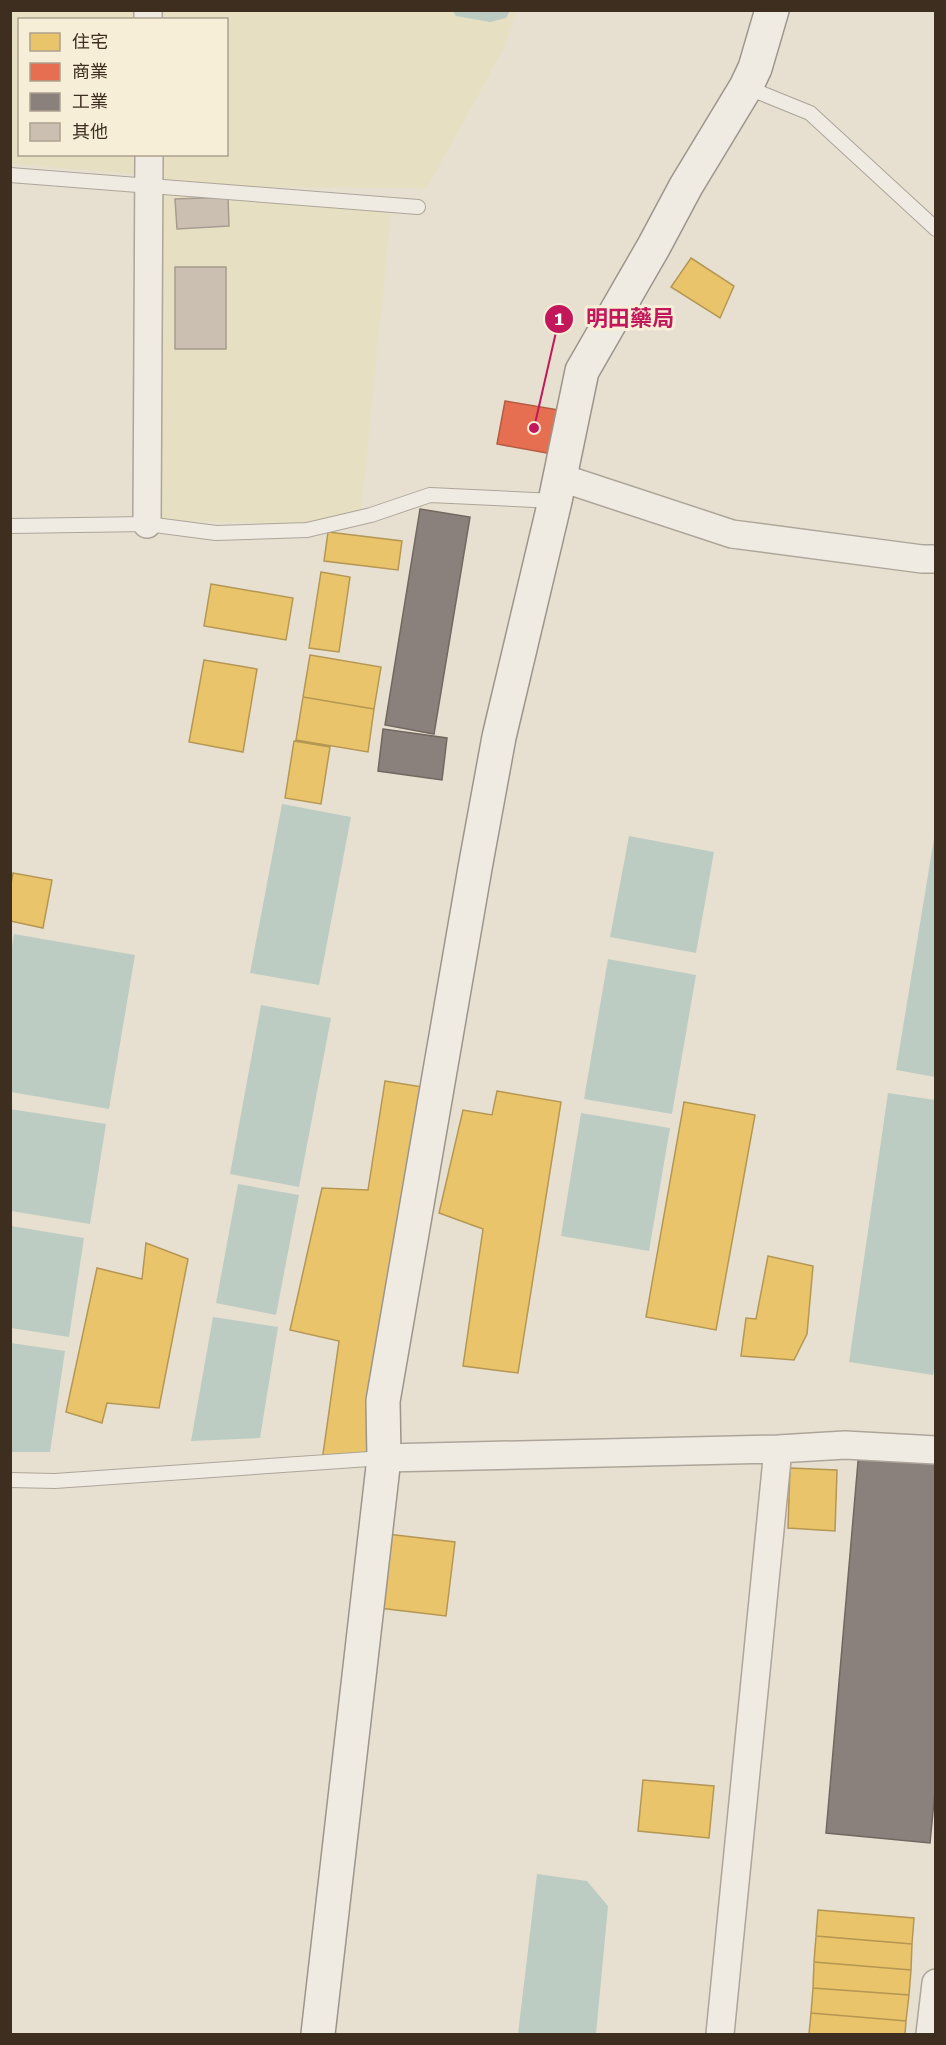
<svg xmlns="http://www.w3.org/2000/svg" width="946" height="2045" viewBox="0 0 946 2045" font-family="'Roboto Serif','Noto Sans TC',serif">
<rect width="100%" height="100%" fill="#e7e0d1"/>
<path fill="#e6dfc2" d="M10,11h123v8l-113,1v134l113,1v19l-122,-10z
M163,11h353l-11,35 -78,142 -265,-1v-32l64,-1v-134l-63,-1z
M152,191l239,21 -30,301 -53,12 -155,-5z"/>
<path fill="#bcccc2" d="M452,10h58v1l-4,7 -16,4 -34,-6z
M282,804l69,13 -32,168 -69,-12z
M935,832v245l-39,-7z
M629,836l85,16 -18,101 -86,-16z
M14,934l121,21 -26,154 -98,-17 -1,-134z
M608,959l88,16 -24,139 -88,-15z
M261,1005l70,13 -32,169 -69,-13z
M888,1093l47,7 1,259 -3,16 -84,-13z
M10,1109l96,15 -16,100 -79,-13z
M581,1113l89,15 -21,123 -88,-15z
M238,1184l61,11 -23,120 -60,-12z
M11,1226l73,12 -15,99 -58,-9z
M213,1317l65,10 -18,111 -69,3z
M11,1343l54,8 -15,101h-39z
M537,1874l50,7 21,25 -12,128h-78z"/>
<path fill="#e9c46a" stroke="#b59754" stroke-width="1.5" d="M691,258l43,28 -14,32 -49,-31z
M328,532l74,9 -4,29 -74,-9z
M321,572l29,5 -11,75 -30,-4z
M211,584l82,14 -7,42 -82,-14z
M310,655l71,12 -7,42 -71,-12z
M204,660l53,9 -14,83 -54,-10z
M303,697l71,12 -6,43 -72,-12z
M294,741l36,6 -9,57 -36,-6z
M13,873l39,7 -9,48 -33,-7v-32z
M385,1081l44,7 -56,371 -51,2 17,-120 -49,-11 32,-142 46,2z
M497,1091l64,11 -43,271 -55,-7 20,-137 -44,-16 24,-103 29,5z
M684,1102l71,13 -39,215 -70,-13z
M146,1243l42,16 -29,149 -52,-5 -5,20 -36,-11 31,-144 45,11z
M768,1256l45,10 -6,68 -13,26 -53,-4 5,-38 10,1z
M790,1468l47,2 -2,61 -47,-3z
M387,1534l68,8 -9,74 -67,-8z
M643,1780l71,6 -5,52 -71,-7z
M818,1910l96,8 -2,26 -96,-8z
M816,1936l96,8 -1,26 -97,-8z
M814,1962l97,8 -2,25 -96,-7z
M813,1988l96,7 -3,26 -95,-8z
M811,2013l95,8 -1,13h-96z"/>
<path fill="#e76f51" stroke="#b45c42" stroke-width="1.5" d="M505,401l66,11 -8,44 -66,-12z"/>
<path fill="#8a817c" stroke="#736860" stroke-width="1.5" d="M420,509l50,8 -36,217 -49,-9z
M383,729l64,9 -5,42 -64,-9z
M859,1450l77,7v324l-6,62 -104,-10z"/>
<path fill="#cbbfb2" stroke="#a89c90" stroke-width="1.5" d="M228,197l1,29 -52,3 -2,-30z
M175,267h51v82h-51z"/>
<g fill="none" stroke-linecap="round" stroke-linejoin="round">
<defs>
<path id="lane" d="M746,87l64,26 126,116
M10,175l408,32
M10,526l137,-2 69,9 91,-3 64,-15 59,-20 125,6
M10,1480l45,1 329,-23"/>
<path id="street" d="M148,10v10
M559,477l173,57 190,25h14
M147,524l2,-370
M384,1458l394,-9 67,-4 91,5
M720,2034l58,-585
M930,2034l6,-51"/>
<path id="secondary" d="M318,2034l66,-576 -1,-57 92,-533 24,-131 56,-236 27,-130 72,-125 32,-60 60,-99 9,-19 17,-58"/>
</defs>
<use href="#lane" stroke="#ada599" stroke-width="16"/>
<use href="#street" stroke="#ada599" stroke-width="30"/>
<use href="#secondary" stroke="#9c958a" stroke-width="36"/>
<use href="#lane" stroke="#efebe3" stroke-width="14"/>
<use href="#street" stroke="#efebe3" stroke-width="27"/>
<use href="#secondary" stroke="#efebe3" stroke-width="33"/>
</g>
<path fill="none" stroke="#c2185b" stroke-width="2" d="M534 428L559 319"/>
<g fill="#c2185b" stroke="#f7eed8" stroke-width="2">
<circle cx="534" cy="428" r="6"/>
<circle cx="559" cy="319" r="15"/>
</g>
<g font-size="18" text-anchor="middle" font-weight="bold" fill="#fff">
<text x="559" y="325">1</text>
</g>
<g font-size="22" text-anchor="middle" font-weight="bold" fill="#c2185b" stroke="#f7eed8" stroke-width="6" stroke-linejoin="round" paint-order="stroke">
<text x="630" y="326">明田藥局</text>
</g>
<rect width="946" height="2045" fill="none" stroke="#3d2e20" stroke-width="24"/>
<rect x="18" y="18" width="210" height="138" fill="#f7eed8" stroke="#ada18e" stroke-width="1.5"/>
<rect x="30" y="33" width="30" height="18" fill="#e9c46a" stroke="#ada18e" stroke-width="1.5"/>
<text x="72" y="48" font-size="18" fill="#3d2e20">住宅</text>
<rect x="30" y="63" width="30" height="18" fill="#e76f51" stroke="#ada18e" stroke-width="1.5"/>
<text x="72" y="78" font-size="18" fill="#3d2e20">商業</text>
<rect x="30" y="93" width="30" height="18" fill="#8a817c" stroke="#ada18e" stroke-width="1.5"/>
<text x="72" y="108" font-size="18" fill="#3d2e20">工業</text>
<rect x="30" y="123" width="30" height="18" fill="#cbbfb2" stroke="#ada18e" stroke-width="1.5"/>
<text x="72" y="138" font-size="18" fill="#3d2e20">其他</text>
</svg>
